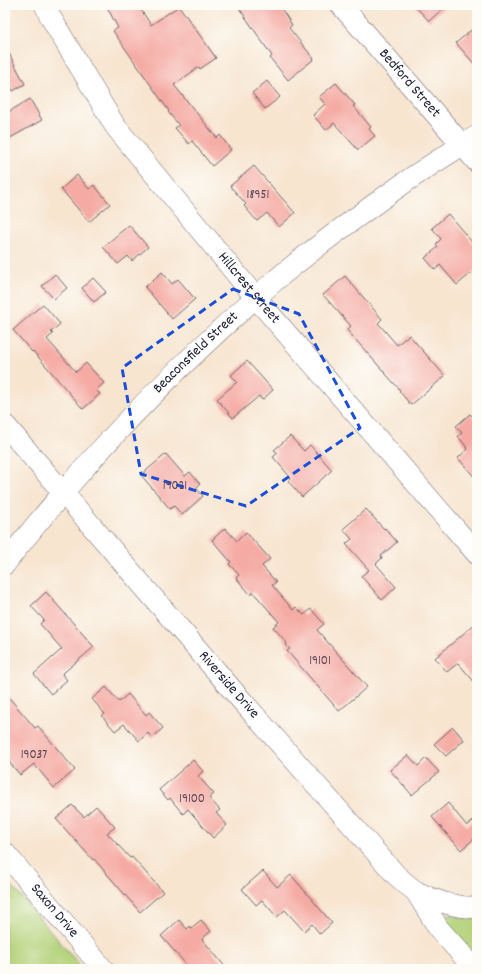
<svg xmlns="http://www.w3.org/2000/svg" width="482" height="974" viewBox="0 0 482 974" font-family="Dekko,sans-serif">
<rect width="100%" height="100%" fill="#fdfcf7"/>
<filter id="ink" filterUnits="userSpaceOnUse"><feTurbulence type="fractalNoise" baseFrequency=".025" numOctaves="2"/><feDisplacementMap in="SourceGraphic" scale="8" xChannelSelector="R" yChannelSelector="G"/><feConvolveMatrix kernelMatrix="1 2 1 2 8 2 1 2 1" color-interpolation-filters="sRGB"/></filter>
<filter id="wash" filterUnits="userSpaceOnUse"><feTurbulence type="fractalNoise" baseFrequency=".012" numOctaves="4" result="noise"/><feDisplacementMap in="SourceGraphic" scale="16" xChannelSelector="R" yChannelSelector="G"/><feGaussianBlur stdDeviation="0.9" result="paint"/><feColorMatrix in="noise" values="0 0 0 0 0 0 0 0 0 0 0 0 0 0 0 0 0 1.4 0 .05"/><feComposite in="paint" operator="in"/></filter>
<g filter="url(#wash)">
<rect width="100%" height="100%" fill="#f7e5d0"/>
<path fill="#b2d178" stroke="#6a7a5a" d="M5,878l78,91h-78z
M449,914l16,4h12v38l-34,-37z"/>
<g id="blocks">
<path fill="#f5aba4" d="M106,5h32l13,20 28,-19 37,52 -16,11 -1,-2 -25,18 43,53 3,-3 11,15 -19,16 -20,-25 -3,3 -14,-16 4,-3 -11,-13 1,-1 -56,-80 5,-3z
M237,5h42l13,20 -3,3 25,31 -26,21 -18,-22 2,-2z
M414,5h33l-18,16z
M477,25v42l-21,-24z
M5,46l20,38 -12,7 -8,-15z
M267,81l13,16 -15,12 -13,-16z
M336,83l19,22 -2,1 18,21 -2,2 6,7 -17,14 -24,-27 -8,7 -13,-15 12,-11 -6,-7z
M30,99l12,21 -37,21v-27z
M254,166l41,47 -16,14 -12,-14 -10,8 -13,-15 2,-2 -16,-18z
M77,175l12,14 5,-4 16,19 -21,18 -28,-33z
M448,214l29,34v20l-20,17 -17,-20 -5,5 -10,-12 13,-11 -2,-3 5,-5 -9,-11z
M129,225l19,22 -16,14 -4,-5 -10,8 -15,-17z
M162,272l10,12 6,-5 17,20 -23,20 -27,-32z
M55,274l12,14 -13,11 -12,-13z
M345,276l37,43 -4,4 19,22 12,-10 36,41 -34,29 -12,-14 1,-1 -53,-60 4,-4 -28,-31z
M93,278l13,14 -12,10 -12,-14z
M43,304l17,20 -9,8 2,2 -6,5 29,33 10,-9 18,20 -8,7 4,4 -17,15 -50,-58 -1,1 -19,-22z
M247,361l26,29 -11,10 -3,-4 -26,22 -16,-19 20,-17 -6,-7z
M470,414l6,6 1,-1v61l-19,-22 10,-9 -10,-13 4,-3 -6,-7z
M290,436l14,15 6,-6 22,25 -30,27 -14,-16 3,-3 -18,-21 5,-4 -4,-3z
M166,454l19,22 5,-4 10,12 -4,4 7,8 -21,19 -8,-9 -4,3 -29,-34z
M366,509l18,20 1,-1 12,14 -16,14 1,2 -6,6 20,23 -14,13 -21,-24 8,-6 -23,-26 6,-5 -9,-10z
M225,528l12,13 9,-9 24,27 -8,7 14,16 -4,3 21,25 3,-3 8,8 7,-6 13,15 -7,6 50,57 -28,24 -52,-60 3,-2 -4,-4 1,-2 -14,-16 6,-5 -26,-30 -2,3 -15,-17 3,-3 -10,-11 2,-2 -19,-22z
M46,592l48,55 -32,27 5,6 -16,14 -17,-20 28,-25 -22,-25 4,-4 -13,-14z
M477,622v63l-19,-22 -11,9 -12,-14z
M106,687l13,15 9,-8 18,21 3,-3 14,16 -11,10 -4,-5 -9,8 -15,-17 -9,7 -13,-15 3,-2 -13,-15z
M5,693l30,35 3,-2 37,44 -21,18 -20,-24 -14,11 -15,-18z
M453,727l11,13 -18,16 -12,-12z
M408,755l10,11 8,-8 13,14 -27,23 -22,-25z
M193,760l10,11 -5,5 16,18 -5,4 11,12 -4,3 11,12 -14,13 -25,-29 -5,5 -13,-16 -2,2 -9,-10z
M448,803l19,23 10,-8v18l-16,14 -29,-33z
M72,805l12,12 12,-11 19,21 -8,6 23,25 2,-1 31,35 -23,20 -46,-53 -1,1 -37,-41z
M263,871l14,16 14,-12 41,48 -12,11 -8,-10 -8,7 -19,-21 -8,7 -15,-17 -6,5 -14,-16z
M179,920l8,9 3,-3 1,2 10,-8 10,11 -9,8 25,30h-37l-29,-33z"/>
</g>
</g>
<g filter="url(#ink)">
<use href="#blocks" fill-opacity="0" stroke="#6d666f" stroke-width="1"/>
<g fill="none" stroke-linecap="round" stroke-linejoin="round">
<defs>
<g id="minor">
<path id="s1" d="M45,5l6,13 64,108 141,172 221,256"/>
<path id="s2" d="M341,5l136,157"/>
<path id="s3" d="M5,425l230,268 161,182c7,6 14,13 21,17 19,10 39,15 60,16"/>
<path id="s4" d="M5,564c20,-27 42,-52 63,-77 62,-73 131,-140 203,-203 42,-36 88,-69 133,-101 24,-17 49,-32 73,-47"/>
<path id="s5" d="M5,853l98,116"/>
<path d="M416,892l23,37 36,40"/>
</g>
</defs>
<use href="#minor" stroke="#6d666f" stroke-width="22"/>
<use href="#minor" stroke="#fff" stroke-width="21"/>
</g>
</g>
<path fill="none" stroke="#1d4ed8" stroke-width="3" stroke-dasharray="8 5" stroke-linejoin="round" d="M233,289l66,25 61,114 -114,78 -105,-32 -19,-106z"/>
<g text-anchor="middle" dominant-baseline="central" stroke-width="4" stroke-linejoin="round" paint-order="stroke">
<g font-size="13" fill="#574455">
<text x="258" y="195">18951</text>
<text x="175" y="486">19021</text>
<text x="320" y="661">19101</text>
<text x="34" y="755">19037</text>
<text x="192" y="799">19100</text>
</g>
<g font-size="15" fill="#22223b" stroke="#fdfcf7">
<text stroke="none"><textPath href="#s2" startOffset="104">Bedford Street</textPath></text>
<text stroke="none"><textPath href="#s1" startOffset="350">Hillcrest Street</textPath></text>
<text stroke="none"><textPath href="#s4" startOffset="285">Beaconsfield Street</textPath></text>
<text stroke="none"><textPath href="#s3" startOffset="343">Riverside Drive</textPath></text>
<text stroke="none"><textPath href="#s5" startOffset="76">Saxon Drive</textPath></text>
</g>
</g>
<rect width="482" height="974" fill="none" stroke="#fdfcf7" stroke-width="20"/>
</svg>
